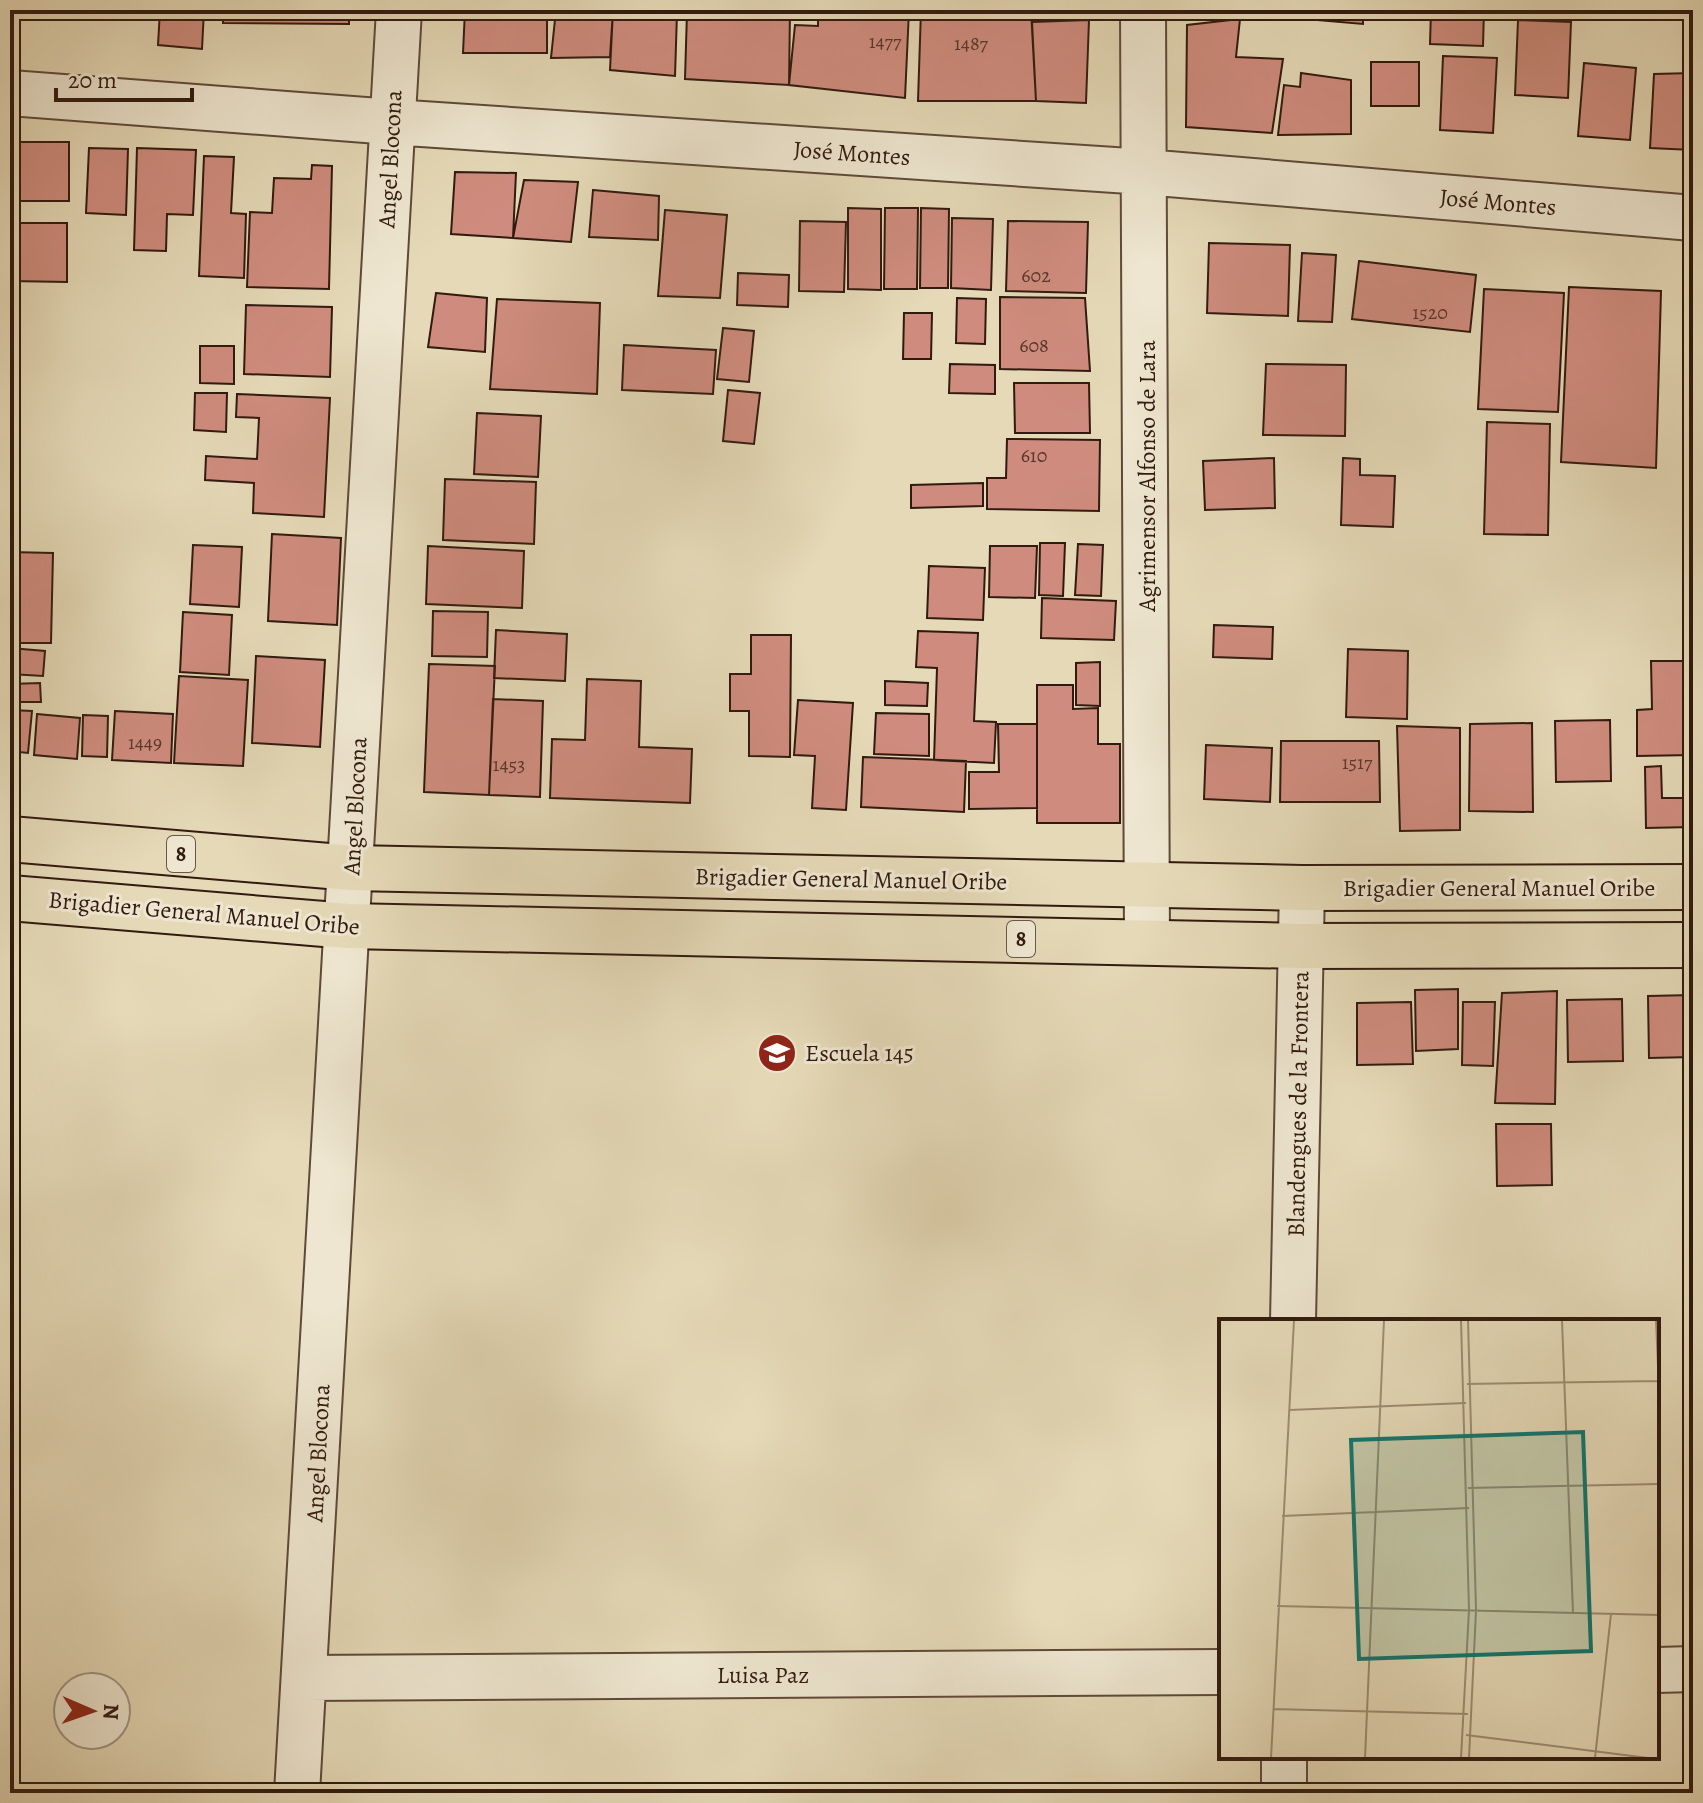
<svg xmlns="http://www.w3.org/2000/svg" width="1703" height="1803" viewBox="0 0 1703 1803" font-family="Alegreya,serif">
<rect width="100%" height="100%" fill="#e5d9b7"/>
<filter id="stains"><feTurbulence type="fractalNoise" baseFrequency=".0025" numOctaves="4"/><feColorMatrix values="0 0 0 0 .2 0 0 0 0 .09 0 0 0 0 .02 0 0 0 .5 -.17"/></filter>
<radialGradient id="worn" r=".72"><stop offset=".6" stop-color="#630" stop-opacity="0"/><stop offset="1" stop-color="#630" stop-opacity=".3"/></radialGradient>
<path fill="#cf8c7e" stroke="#311a0f" stroke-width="2" d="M10,10h56v4z
M76,10h29v6l-29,-1z
M117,10h34v4l-34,-1z
M160,10h44l-2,39 -44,-4z
M223,10h126v14l-126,-1z
M465,10h82v43h-84z
M556,10h57l-3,47 -59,1z
M613,10l64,3 -2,63 -65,-6z
M744,10h46l-1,75 -104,-6 2,-67 56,2z
M818,10h91l-4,88 -116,-13 6,-60 23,1z
M921,10h110l5,91h-118z
M1208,10h155v14l-117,-10z
M1431,10h53l-1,36 -53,-2z
M1240,19l-4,38 47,2 -11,74 -86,-6 1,-102z
M1089,20l-3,83 -50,-2 -4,-79z
M1518,20l53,2 -3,76 -53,-3z
M1443,56l54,2 -4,75 -53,-3z
M1371,62h48v44h-48z
M1584,63l52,5 -6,72 -52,-4z
M1301,73l50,7v54l-73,1 6,-50 16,2z
M1693,73v77l-43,-2 4,-74z
M10,142h59v59h-59z
M89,148l39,1 -2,66 -40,-2z
M137,148l59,2 -3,65 -26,-1 -1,37 -32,-1z
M204,156l30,1 -3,56 15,1 -2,64 -45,-2z
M312,165l20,1 -3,123 -82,-2 3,-75 22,1 2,-35 37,1z
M455,172l61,1 -3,65 -62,-4z
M524,180l54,2 -7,60 -58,-4z
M593,190l66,6 -1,44 -69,-3z
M848,208l33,1v81l-33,-1z
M885,208h33l-1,81h-33z
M921,208l28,1 -1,79h-28z
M665,210l62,5 -7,83 -62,-2z
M952,218l41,1 -2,71 -40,-2z
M800,221l46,1 -2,70 -45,-1z
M1008,221l80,1 -2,71 -80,-2z
M10,223h57v59l-57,-1z
M1209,243l81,2 -2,71 -81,-3z
M1302,253l34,2 -4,67 -34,-1z
M1359,261l117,14 -6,57 -118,-13z
M738,273l51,2 -1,32 -51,-2z
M1569,287l92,4 -5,177 -95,-6z
M1484,289l80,4 -6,119 -80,-3z
M436,293l51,5 -2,54 -57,-5z
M1000,297l85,1 5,73 -90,-2z
M957,298l29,1 -1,45 -29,-1z
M497,299l103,4 -3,91 -107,-5z
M246,305l86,2 -2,70 -86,-3z
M904,313h28l-1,46h-28z
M723,328l31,3 -5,51 -32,-3z
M624,345l92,5 -3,44 -91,-4z
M200,346h34v38l-34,-1z
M950,364l45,1v29l-46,-1z
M1266,364l80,1 -1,71 -82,-1z
M1014,383h75l1,50h-75z
M728,390l32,3 -6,51 -31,-3z
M195,393h32l-1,39 -32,-2z
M237,394l93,4 -6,119 -71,-4 1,-30 -49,-3 1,-24 51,3 2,-41 -23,-1z
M477,413l64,3 -3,61 -64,-3z
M1487,422l63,2 -2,111 -64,-1z
M1007,439l93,1 -1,71 -112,-2v-31h19z
M1274,458l1,50 -70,2 -2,-49z
M1343,458l17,1v16l35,1 -2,51 -52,-2z
M445,479l91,3 -2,62 -91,-4z
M983,483v23l-72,2v-23z
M272,534l69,4 -4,87 -69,-4z
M1040,543h25l-2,53 -24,-1z
M1078,544l25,1 -2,51 -26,-1z
M193,545l49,2 -3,60 -49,-3z
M428,546l96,5 -2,57 -96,-4z
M990,546h47l-2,52 -46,-1z
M10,552l43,1 -2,90h-41z
M929,566l56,2 -2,52 -56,-2z
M1042,598l74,3 -2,39 -73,-2z
M433,611l55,1 -1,45 -55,-1z
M183,612l49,3 -3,60 -49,-3z
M1214,625l59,2 -1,32 -59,-2z
M496,630l71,4 -2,47 -71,-3z
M918,631l60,2 -4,88 22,1 -2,41 -60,-3 3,-92 -21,-1z
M751,635h40l-1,122 -41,-1v-45h-19v-37h21z
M10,648l35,3 -2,25 -33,-2z
M1348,649l60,2 -1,68 -61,-2z
M256,656l69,4 -5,87 -68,-4z
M1651,661h42v94l-56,1v-46l15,-1z
M1100,662v44l-24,-1v-42z
M429,664l66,2 -6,129 -65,-3z
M179,676l69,4 -5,86 -69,-3z
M587,679l54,2 -2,66 53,2 -2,54 -140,-5 2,-59 33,1z
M885,681l43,2 -1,23 -42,-1z
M40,683l1,19h-31v-18z
M1037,685h36v24l25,-1v36h22v79h-83z
M493,699l50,2 -3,96 -51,-2z
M798,700l55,3 -7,107 -34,-2 3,-52 -21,-1z
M10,710l22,1 -4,42 -18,-2z
M115,711l58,3 -2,49 -59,-3z
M876,713l53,1v42l-55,-2z
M37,714l43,4 -3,41 -43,-4z
M83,715l25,1 -1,41 -25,-1z
M1610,720l1,61 -55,1 -1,-61z
M1532,723l1,89 -64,-1 1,-87z
M998,724h39v84l-68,1v-37h30z
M1397,726l63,2v102l-60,1z
M1281,741h98l1,61h-100z
M1206,745l66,3 -2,54 -66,-3z
M863,757l103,4 -2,51 -103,-5z
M1661,766l1,32h31v29l-47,1 -1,-61z
M1458,989v60l-42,2 -1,-61z
M1557,991l-2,113 -60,-1 7,-110z
M1693,995v62l-44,1 -1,-62z
M1622,999l1,62 -55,1 -1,-62z
M1411,1002l2,62 -56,1v-62z
M1463,1002h32l-2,64 -31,-1z
M1496,1124h55l1,61 -55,1z"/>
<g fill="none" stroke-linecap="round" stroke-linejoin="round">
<defs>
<path id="street" d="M1143,10l4,932
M10,93l382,29 753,50 548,46
M1293,1321l9,-433
M1657,1670l36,-1
M305,1678l916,-6
M297,1793l102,-1783
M1284,1793v-36"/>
<path id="primary" d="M10,839l342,29 950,20 391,-1
M10,898l338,28 954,20 391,-1"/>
</defs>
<use href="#street" stroke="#5e4a39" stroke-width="48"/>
<use href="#primary" stroke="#311a0f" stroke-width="48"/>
<use href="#street" stroke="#eee6d0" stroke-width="44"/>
<use href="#primary" stroke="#e5d9b7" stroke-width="44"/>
</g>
<defs>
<symbol id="school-disc" viewBox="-11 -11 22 22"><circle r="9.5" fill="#8f2418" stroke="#eee6d0"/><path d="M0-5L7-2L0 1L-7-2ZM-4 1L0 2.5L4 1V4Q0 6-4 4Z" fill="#fff"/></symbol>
</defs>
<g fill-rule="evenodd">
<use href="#school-disc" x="755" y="1031" width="44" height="44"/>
</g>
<g text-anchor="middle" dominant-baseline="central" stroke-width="6" stroke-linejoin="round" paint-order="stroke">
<g font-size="20" fill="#58362b">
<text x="885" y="41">1477</text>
<text x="971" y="43">1487</text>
<text x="1036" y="275">602</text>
<text x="1430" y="312">1520</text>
<text x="1034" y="345">608</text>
<text x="1034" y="455">610</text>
<text x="145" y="742">1449</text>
<text x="1357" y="762">1517</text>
<text x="509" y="764">1453</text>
</g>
<g fill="#eee6d0" stroke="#6a5749" stroke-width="2">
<rect x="167" y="836" width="28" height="36" rx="6"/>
<rect x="1007" y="921" width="28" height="36" rx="6"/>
</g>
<g font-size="22" font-weight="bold" fill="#311a0f">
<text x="181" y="854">8</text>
<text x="1021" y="939">8</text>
</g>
<g font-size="24" fill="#311a0f" stroke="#eee6d0">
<text transform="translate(852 153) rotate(4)">José Montes</text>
<text transform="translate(390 159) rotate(-87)">Angel Blocona</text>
<text transform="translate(1498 202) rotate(5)">José Montes</text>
<text transform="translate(1147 476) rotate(-90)">Agrimensor Alfonso de Lara</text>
<text transform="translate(355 806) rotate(-87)">Angel Blocona</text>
<text transform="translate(851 879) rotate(1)">Brigadier General Manuel Oribe</text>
<text x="1499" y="888">Brigadier General Manuel Oribe</text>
<text transform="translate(204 913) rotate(5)">Brigadier General Manuel Oribe</text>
<text transform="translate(1298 1104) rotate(-89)">Blandengues de la Frontera</text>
<text transform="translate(318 1453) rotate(-87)">Angel Blocona</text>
<text x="763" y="1675">Luisa Paz</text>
</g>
<g font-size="24" fill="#311a0f" stroke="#eee6d0" text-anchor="start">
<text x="805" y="1053">Escuela 145</text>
</g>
</g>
<g transform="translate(1219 1319)">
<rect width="440" height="440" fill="#e5d9b7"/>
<path fill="none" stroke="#9d8d74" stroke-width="2" d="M242,1l8,290 -8,148M249,1l8,290 -7,148M343,1l11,293M437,1l3,70M248,65l192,-3M70,91l177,-7M249,169l191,-4M63,197l187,-8M58,287l382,9M54,390l195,5M247,416l182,23M52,439l23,-438M146,439l19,-438M376,439l16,-144"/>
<path fill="#0f766e" fill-opacity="0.15" stroke="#0f766e" stroke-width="4" d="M364,113l8,219 -232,8 -8,-219z"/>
<rect width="440" height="440" fill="none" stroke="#311a0f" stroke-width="4"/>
</g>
<rect width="1703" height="1803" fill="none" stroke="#e5d9b7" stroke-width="40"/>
<rect x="12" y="12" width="1679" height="1779" fill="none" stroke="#311a0f" stroke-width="4"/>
<rect x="20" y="20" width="1663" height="1763" fill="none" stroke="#311a0f" stroke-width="2"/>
<g transform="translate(92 1711) rotate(92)"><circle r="38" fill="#eee6d0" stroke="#a29483" stroke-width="2"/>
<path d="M0-6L14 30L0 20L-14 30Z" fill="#8f2418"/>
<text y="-12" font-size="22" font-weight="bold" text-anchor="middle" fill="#311a0f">N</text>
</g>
<path d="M56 88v12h136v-12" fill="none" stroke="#311a0f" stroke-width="4"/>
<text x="68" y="88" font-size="24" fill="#311a0f" stroke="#eee6d0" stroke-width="6" paint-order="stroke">20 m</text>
<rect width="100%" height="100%" filter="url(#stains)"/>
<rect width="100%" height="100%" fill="url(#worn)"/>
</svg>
